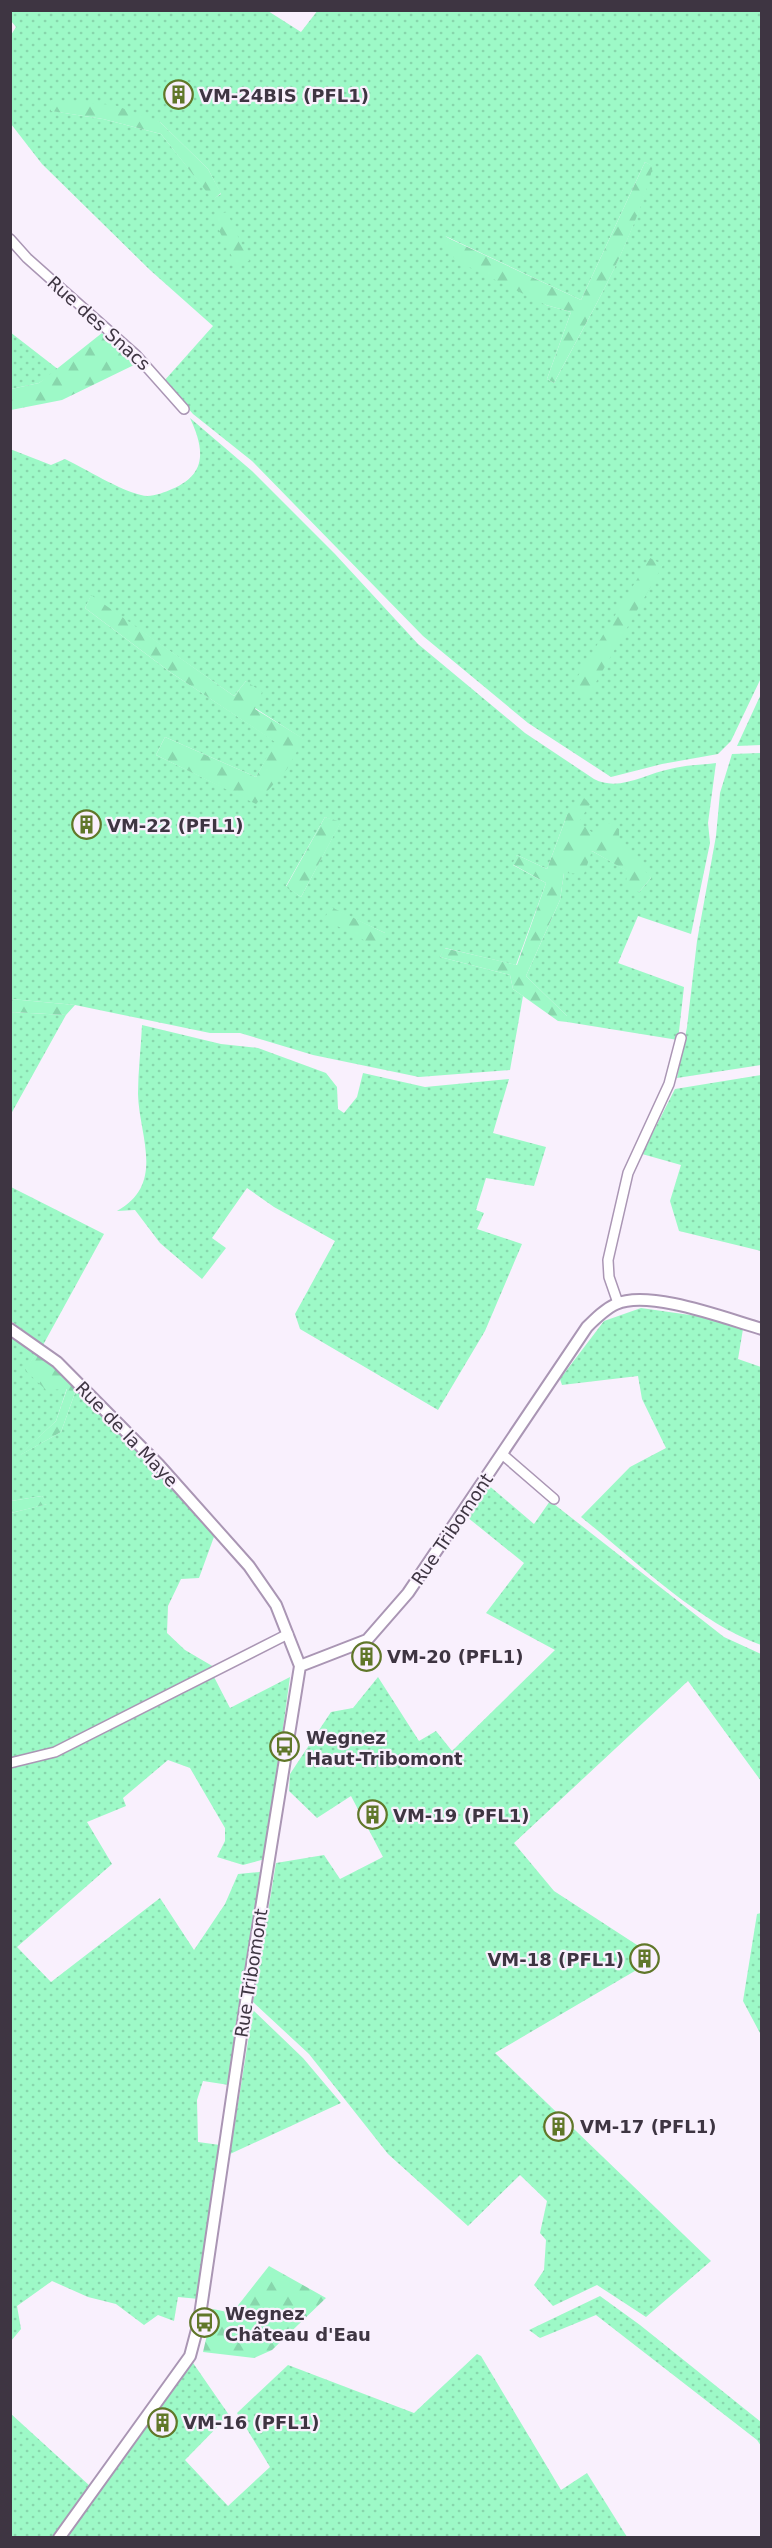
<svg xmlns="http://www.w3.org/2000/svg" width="772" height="2548" viewBox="0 0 772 2548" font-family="'DejaVu Sans',sans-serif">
<defs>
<pattern id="grass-dots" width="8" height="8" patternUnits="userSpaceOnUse" patternTransform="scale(1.5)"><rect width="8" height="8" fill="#9df9c7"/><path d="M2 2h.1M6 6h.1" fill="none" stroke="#88d6ac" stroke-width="1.8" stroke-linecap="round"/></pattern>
<pattern id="forest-firs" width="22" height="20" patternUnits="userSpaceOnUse" patternTransform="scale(1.5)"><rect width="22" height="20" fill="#9df9c7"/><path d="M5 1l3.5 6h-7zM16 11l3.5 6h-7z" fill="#88d6ac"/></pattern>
</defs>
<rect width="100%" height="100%" fill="#f9f0fd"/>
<path fill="url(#grass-dots)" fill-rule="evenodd" d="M318,10l443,1v667l-30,63 -13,13 -56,10 -51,13 -83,-54 -105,-87 -171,-175 -59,-47 -29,-33 49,-55 -63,-56 -108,-106 -31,-40v-89l5,-8 -5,-6 -1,-10h258l33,21zM52,111l108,11 48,47 13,25 -8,5 -52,-65 -58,-15zM645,162l7,4c-19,78 -61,147 -98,217l-7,-4 24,-67 -25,-7 -101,-69 136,64z
M10,332l49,38 -20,13 -28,6z
M190,418l62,53 83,83 83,90 107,89 69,46c25,13 51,-5 76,-10 15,-4 31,-4 46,-6l-8,60 2,20 -19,91 -53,-18 -20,47 66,24 -6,53 -111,-18v-6l-41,-40 34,-76 4,-27 28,-22 36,20 11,21 12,-14 -84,-63 -20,54 -30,-14 -4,10 33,18 -30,82 -71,-17 -5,9 70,18 3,14 10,7 -13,74 -91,7 -106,-22 -73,-22h-30l-135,-28 -64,-6 -1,-550 41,16 14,-6c23,11 52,30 76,36 9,3 22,-2 31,-6 36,-15 32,-41 18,-71zM91,596l143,100 12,-15 9,27 48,31 -47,64 -100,-48 9,-18 91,40 20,-35 -106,-70 -85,-64zM325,817l15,6 -39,74 -15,-11zM331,908l54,25 -60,-14z
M761,694v51l-24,1z
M761,753v312l-84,13 10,-51 10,-86 19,-105 4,-43 12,-39z
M11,1012l55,3 -55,99 -1,-102z
M142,1025l79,19 37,4 68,25 11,14 1,22 6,4 13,-16 6,-24 62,14 84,-8 -16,54 53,14 -12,39 -48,-8 -10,32 8,3 -7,16 45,15 -37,87 -47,79 -138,-81 -5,-15 40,-73 -61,-34 -27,-19 -35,50 14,10 -24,31 -42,-36 -25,-33 -18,1c49,-27 22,-75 21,-117 0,-23 3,-46 4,-69z
M761,1075v176l-82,-20 -9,-30 11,-36 -39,-11 33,-65z
M11,1187l93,47 -61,111 -32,-24z
M641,1308l56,8 46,13 -5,30 23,8v278c-64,-23 -126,-85 -180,-128l49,-50 36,-19 -24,-49 -4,-23 -76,9 -2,-6 44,-58z
M11,1334l26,18 -11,18 20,19 21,-1 -11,33 -36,34 41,-23 16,-45 138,147 -16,44 -18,1 -13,27 -1,27 18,17 29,17 -152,78 -51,15v-247l36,-9 -5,-8 -31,5z
M487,1484l47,40 16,-23 174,136 37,17v127l-73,-100 -174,162 40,48 103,67 -162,95 216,208 -65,56 -49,-32 -44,21 -19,-21 10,-15 2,-30 -6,-7 7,-32 -27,-26 -52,51 -80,-72 -79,-100 -56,-52 23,-139 48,-8 16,24 43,-22 -32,-61 -34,22 -28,-27 1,-17 41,-62 22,-4 25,-31 41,64 17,-10 16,20 103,-101 -69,-37 38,-50 -57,-46z
M213,1675l17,33 60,-31 -25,182 -22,6 -26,-8 8,-16v-13l-35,-60 -22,-8 -45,38 3,8 -39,16 25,42 -95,83 34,35 109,-84 34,52 31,-46 13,-30 22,-2 -31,213 -26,-4 -6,19 1,42 22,3 -21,154 -21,-2 -4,24 -16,-6 -14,10 -28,-21 -28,-7 -36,-16 -35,25 4,23 -10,12v-574l50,-13z
M761,1913h1l-1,122 -18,-34 14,-87z
M253,2010l50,48 38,45 -111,51z
M600,2296l40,29 121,97v24l-4,-6 -161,-125 -56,23 -11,-8z
M477,2354l4,2 80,134 26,-17 40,64 -563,1 127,-178 38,55 -44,45 43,46 42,-39 -33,-54 51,-48 126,48z
M10,2413l80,73 -37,51h-42z"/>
<path fill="url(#forest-firs)" d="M51,100l63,5 46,17 48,47 13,24 -8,7 -52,-66 -58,-15 -52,-8z
M645,162l8,4c-20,78 -62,147 -99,217l-7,-4 24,-67 -25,-7 -89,-44 -16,-18 3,-7 137,64z
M227,212l22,49 -13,4 -24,-49z
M102,333l32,32 -72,35 -51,10v-21l28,-6z
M650,558l13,7 -76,133 -17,-9z
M91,595l143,101 12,-15 16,11 -7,17 49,30 -17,30 -31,35 -100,-49 9,-18 91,40 19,-35 -105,-70 -85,-64z
M582,796l8,8 -11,18 14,11 16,-10 10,6v10l32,39 -12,14 -13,-8 1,-13 -35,-20 -8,23 -20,-1 -4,27 -34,76 41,40v6l-9,-1 -45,-32 -3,-14 -70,-18 4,-9 73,17 29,-82 -34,-19 5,-9 30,14 20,-54z
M325,817l16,5 -40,75 -15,-10z
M331,907l54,26 -12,12 -49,-26z
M11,999l64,6 -9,10 -55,-3z
M37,1352l40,35 -16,45 -44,25 39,-36 11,-32 -21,1 -21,-20z
M42,1496l6,8 -37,9v-12z
M269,2266l57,32 -54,52 -18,8 -51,-6 10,-43 19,4z"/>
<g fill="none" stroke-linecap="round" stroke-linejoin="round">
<defs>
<path id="minor" d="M10,239l17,19 109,97 48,54
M618,1303l-9,-26 -1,-17 20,-87 41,-89 12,-46
M502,1454l52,45
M10,1763l45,-11 233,-118"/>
<path id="tertiary" d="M10,1329l47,33 102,103 90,101 27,39 24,61 -54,336 -47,320 -9,34 -131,182
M300,1666l67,-26 41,-47 179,-266c9,-9 18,-18 29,-23 33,-15 111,15 146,25"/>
</defs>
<use href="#minor" stroke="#aa96b4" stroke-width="12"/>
<use href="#tertiary" stroke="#aa96b4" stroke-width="14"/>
<use href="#minor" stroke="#fff" stroke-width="9"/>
<use href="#tertiary" stroke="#fff" stroke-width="10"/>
</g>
<defs>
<symbol id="building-ring" viewBox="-11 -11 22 22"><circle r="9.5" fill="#f9f0fd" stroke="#607729" stroke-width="1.5"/><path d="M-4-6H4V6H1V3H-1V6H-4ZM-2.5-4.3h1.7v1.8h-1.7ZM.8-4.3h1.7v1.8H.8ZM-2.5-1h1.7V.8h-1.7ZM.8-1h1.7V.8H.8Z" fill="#607729"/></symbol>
<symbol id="bus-ring" viewBox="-11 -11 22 22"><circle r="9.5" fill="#f9f0fd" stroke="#607729" stroke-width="1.5"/><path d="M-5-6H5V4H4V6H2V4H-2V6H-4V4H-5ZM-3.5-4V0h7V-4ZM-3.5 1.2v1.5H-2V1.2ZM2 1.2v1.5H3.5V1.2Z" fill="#607729"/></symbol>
</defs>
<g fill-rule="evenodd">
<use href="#building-ring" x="162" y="78" width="33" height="33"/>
<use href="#building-ring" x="70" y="808" width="33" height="33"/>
<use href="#building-ring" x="350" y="1640" width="33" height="33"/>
<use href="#bus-ring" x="268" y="1730" width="33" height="33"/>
<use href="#building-ring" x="356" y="1798" width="33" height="33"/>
<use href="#building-ring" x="628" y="1942" width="33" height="33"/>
<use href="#building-ring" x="542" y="2110" width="33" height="33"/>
<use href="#bus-ring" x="188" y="2306" width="33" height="33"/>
<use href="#building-ring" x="146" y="2406" width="33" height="33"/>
</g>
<g text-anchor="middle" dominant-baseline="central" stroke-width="4.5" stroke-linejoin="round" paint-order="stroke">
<g font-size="18" font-weight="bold" fill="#3e3542" stroke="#f9f0fd" text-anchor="start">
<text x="199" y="95">VM-24BIS (PFL1)</text>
<text x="107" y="825">VM-22 (PFL1)</text>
<text x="387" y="1656">VM-20 (PFL1)</text>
<text x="306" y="1737">Wegnez<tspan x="306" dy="21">Haut-Tribomont</tspan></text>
<text x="393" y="1815">VM-19 (PFL1)</text>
<text x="624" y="1959" text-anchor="end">VM-18 (PFL1)</text>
<text x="580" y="2126">VM-17 (PFL1)</text>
<text x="225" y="2313">Wegnez<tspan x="225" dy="21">Château d'Eau</tspan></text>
<text x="183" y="2422">VM-16 (PFL1)</text>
</g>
<g font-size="18" fill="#3e3542" stroke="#f9f0fd">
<text transform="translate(99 323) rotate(42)">Rue des Snacs</text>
<text transform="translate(127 1434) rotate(46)">Rue de la Maye</text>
<text transform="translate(452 1529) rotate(-56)">Rue Tribomont</text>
<text transform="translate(251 1973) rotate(-81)">Rue Tribomont</text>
</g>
</g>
<rect width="772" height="2548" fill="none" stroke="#3e3542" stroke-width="24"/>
</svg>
